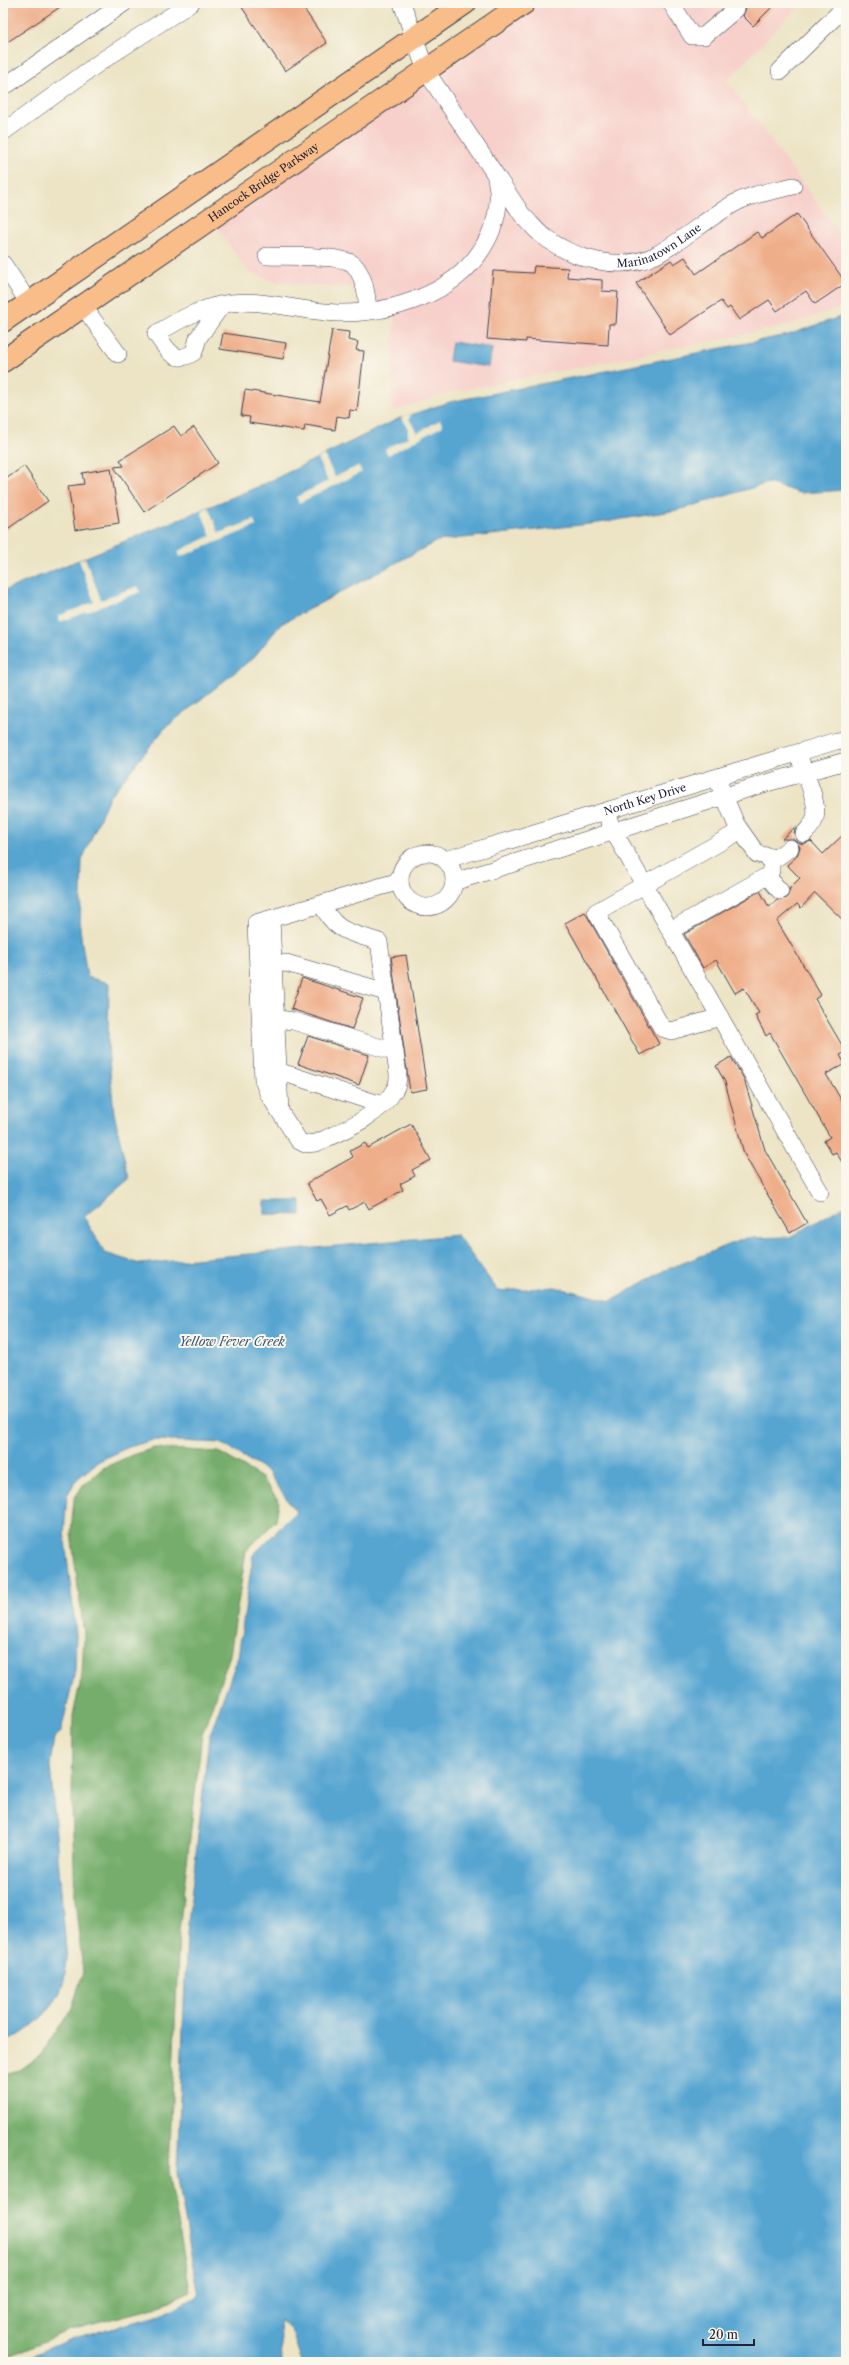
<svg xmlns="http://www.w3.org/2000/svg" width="849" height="2365" viewBox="0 0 849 2365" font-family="'Libre Caslon Text',serif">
<rect width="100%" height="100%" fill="#fbf7ec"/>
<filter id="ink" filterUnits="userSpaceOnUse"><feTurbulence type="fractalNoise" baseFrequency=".025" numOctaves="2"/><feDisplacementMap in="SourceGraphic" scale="8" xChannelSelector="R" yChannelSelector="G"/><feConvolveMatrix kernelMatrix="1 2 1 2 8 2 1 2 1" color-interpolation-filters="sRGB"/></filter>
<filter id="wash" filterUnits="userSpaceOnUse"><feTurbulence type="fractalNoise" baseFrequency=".012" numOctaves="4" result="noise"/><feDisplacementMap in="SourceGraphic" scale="16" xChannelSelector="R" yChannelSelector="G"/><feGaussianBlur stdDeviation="0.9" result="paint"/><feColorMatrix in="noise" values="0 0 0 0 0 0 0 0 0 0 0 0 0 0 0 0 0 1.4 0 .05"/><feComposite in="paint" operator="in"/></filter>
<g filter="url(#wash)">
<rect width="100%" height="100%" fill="#ece4c5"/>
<path fill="#f7d0cb" d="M541,3h260l-74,78 119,161v64l-60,20 -338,67 -56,19 2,-94 -29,-29 -90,-7 -27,-10 -31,-45z"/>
<path fill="#76ad6c" stroke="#4c6854" d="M154,1448l65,4 43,26 17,23 -3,20 -30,30 -16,104 -28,79 -23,197 -10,240 21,120 -32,16 -91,24 -64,28v-285l17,-4 21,-15 31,-47 11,-36 -8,-71 -3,-96 1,-89 9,-42 2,-40 -13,-101 3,-34 9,-14 20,-17 29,-13z"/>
<path fill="#57a5d1" stroke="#3c6486" d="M846,315v175l-46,3 -32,-10 -90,27 -80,13 -161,18 -156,83 -27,33 -89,71 -56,69 -27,63 -2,69 7,48 22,6 -1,65 6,65 15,66 -45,38 21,36 35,11 317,-29 41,56 57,-4 56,14 52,-30 83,-33 44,-1 56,-32v1157h-544l-11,-33 -11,-9 2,42h-264l52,-23 91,-24 37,-19 -21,-124 10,-239 22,-196 29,-80 15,-102 43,-43 -28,-40 -47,-29 -68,-3 -24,7 -30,14 -22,18 -10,16 -3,37 12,101 -1,38 -14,61 -7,6 -4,27 17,195c-1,8 -2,16 -4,24 -6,23 -38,53 -60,58v-1451l257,-105 140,-68 50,-16 338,-67z
M452,342l40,6 -3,19 -40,-6z
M265,1201h36v14l-36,-1z"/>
<path fill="#ece4c5" d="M411,414l-2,5 8,14 23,-13 3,6 -55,29 -3,-6 23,-12v-8l-6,-12z
M324,455l11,22 23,-11 4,6 -63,31 -3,-6 32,-16 -11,-23z
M208,507l11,26 35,-13 2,6 -76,31 -2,-6 33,-15 -10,-25z
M85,558l16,42 37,-14 2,6 -80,30 -2,-6 36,-14 -15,-42z"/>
<g id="blocks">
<path fill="#efae8a" d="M3,3h63l-63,42z
M239,3h61l27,40 -42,28z
M744,3h32l-23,23 -10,-10 3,-8z
M797,214l49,69 -31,21 -9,-13 -29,20 -8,-11 -30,20 -9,-13 -3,2 -6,-8 -51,34 -34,-52 35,-23 3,4 11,-7 11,17 61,-42 5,6z
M534,266l34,2 -1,9 35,3v11l16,1 -2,32h-7l-1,21 -82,-6v3l-39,-3 6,-68 40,2z
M332,330l17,2 -1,8 10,2 -2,8 8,1 -7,60 -7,-1 -1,8 -12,-2 -2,14 -30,-5 -1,6 -55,-8 1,-6 -9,-1 4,-26 75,12z
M223,333l63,10 -3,16 -63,-10z
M174,426l7,10 13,-9 24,36 -74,49 -30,-45 10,-1 -4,-6z
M24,466l24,35 -45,31v-51z
M111,468l8,55 -44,7 -7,-44 16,-2 -2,-11z
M796,826l-2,7 3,9 6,2 8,-3 12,13 23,-22v91l-31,-30 -14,15 -4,-4 -20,17 44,74 -6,4 31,53 -6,3 5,9 -19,10 20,34v61l-10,-17 -4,2 -8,-13 6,-4 -60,-104 -4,3 -11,-21 4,-2 -15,-25 -9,5 -19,-33 -13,8 -19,-34 76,-43 9,16 8,-7 10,-2 3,-10 10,-10 -13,-13 10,-9 3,-9 -6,-8h-12z
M585,912l74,132 -19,11 -75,-132z
M406,955l21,134 -17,3 -19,-135z
M302,978l61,20 -11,31 -61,-20z
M308,1036l61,19 -10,30 -61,-21z
M731,1057l13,22 21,71 42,73 -17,10 -46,-79 -19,-72 -9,-16z
M411,1124l20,36 -19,10 3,6 -15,8 3,6 -34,19 -4,-7 -16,8 -2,-4 -17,9 -9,-16 -4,2 -10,-18 46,-26 -3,-6 15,-8 3,5z"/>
</g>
</g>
<g filter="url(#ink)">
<use href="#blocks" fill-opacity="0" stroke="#403f50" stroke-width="1"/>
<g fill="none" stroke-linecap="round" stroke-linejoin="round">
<defs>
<g id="minor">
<path id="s1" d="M402,3l24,68 97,145c7,6 12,14 19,19 30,24 78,38 114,20 28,-15 51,-37 79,-52 17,-9 38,-12 58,-17"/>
<path d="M671,3l21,33h12l32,-27"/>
<path d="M780,71l66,-65"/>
<path d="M8,84l116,-81"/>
<path d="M3,132l100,-72 88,-57"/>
<path d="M267,256c17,1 77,-2 87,9 11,12 13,31 14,46"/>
<path d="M3,264l26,39"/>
<path d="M222,305l-24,33 -4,14c-20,14 -27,-3 -38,-18 24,-15 46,-27 75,-31 37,-4 74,10 111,10 50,0 112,-19 140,-64 14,-22 20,-45 14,-71"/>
<path d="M83,306l35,48"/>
<path d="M801,762c5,15 20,45 13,59 -2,5 -7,9 -10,13"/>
<path d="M720,786l16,38 21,30 19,4 14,-10"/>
<path d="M606,813l8,19 206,360"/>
<circle cx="427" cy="880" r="27"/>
<path id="s2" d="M445,860l391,-119 10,-1"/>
<path d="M767,876l13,15"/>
<path d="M454,882l309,-98 83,-23"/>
<path d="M322,904c13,29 29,28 57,38l19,132c0,4 0,11 -3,15 -15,27 -53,42 -79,54l-11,1 -6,-3 -30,-46 -6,-15 -7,-157 144,-42"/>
<path d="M271,919l9,193"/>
<path d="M671,930l96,-54 4,-5v-14"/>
<path d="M262,964l24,-1 100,29"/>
<path d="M265,1017l28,4 102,31"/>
<path d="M720,1017l-49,14 -9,-3 -66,-116 144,-81"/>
<path d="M269,1068l113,37"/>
</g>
<g id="major">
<path d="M3,321l462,-318"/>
<path id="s3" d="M3,361l521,-358"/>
</g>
</defs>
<use href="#minor" stroke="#403f50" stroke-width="18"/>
<use href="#major" stroke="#403f50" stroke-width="24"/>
<use href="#minor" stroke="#fff" stroke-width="17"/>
<use href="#major" stroke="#f8bd89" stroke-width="22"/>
</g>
</g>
<g text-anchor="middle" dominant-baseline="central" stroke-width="4" stroke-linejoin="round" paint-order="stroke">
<g font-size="11" fill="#22223b" stroke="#fbf7ec">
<text stroke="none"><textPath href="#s3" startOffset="316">Hancock Bridge Parkway</textPath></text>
<text stroke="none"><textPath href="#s1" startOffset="401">Marinatown Lane</textPath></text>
<text stroke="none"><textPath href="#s2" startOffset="209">North Key Drive</textPath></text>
</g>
<g font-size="12" font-style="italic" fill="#375677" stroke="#fbf7ec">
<text x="232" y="1341">Yellow Fever Creek</text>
</g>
</g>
<rect width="849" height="2365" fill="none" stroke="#fbf7ec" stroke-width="16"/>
<path d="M703 2339v6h51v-6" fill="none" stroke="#22223b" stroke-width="2"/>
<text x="709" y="2339" font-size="12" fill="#22223b" stroke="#fbf7ec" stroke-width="3" paint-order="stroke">20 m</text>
</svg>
